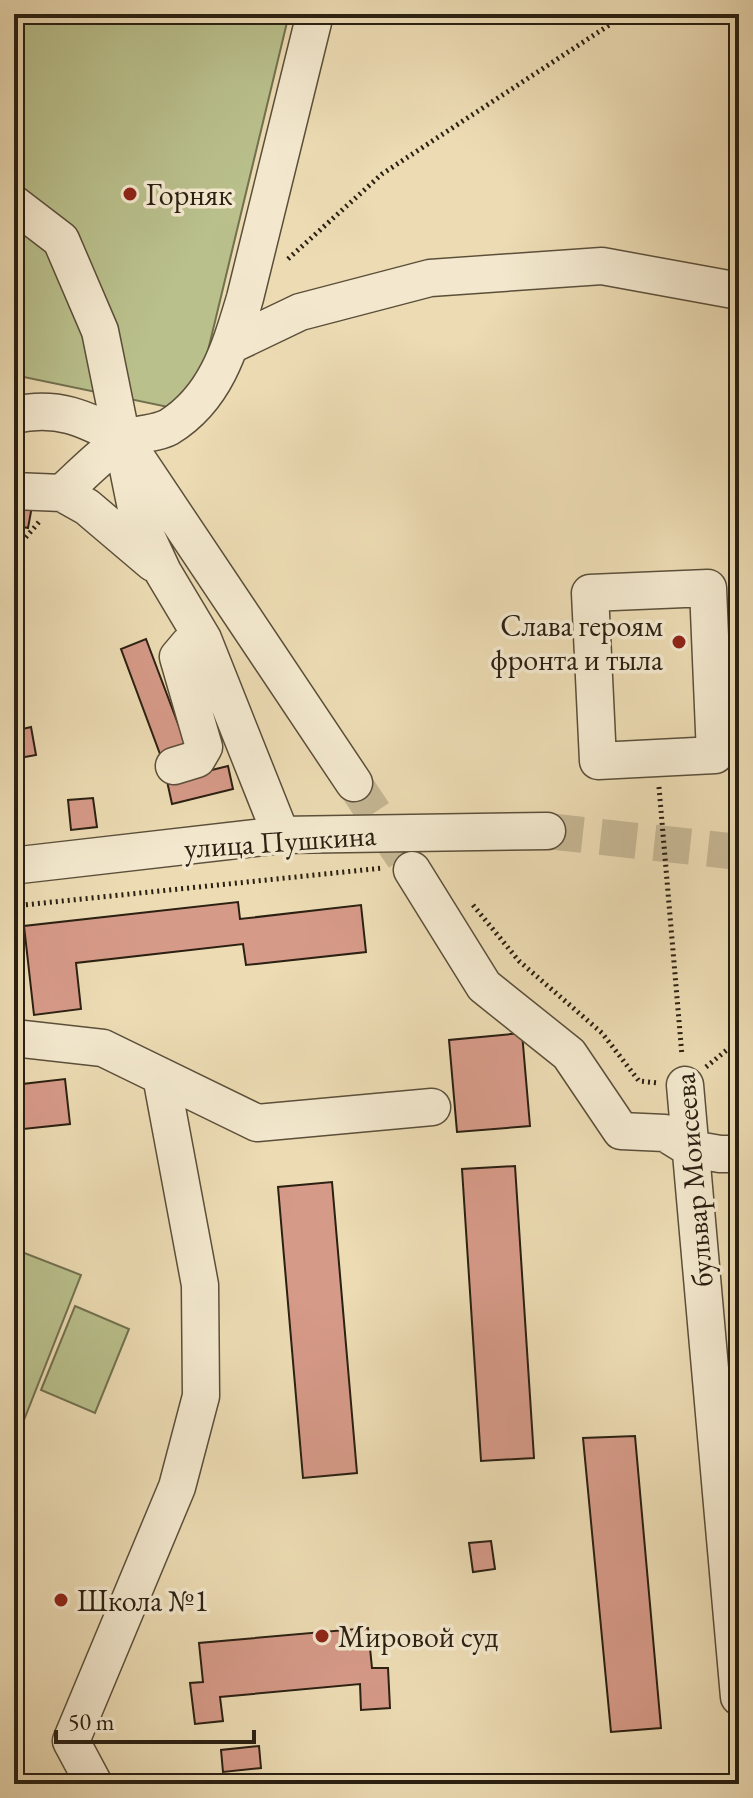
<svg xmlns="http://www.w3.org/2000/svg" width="753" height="1798" viewBox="0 0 753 1798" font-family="'EB Garamond',serif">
<rect width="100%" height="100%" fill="#ecdbb3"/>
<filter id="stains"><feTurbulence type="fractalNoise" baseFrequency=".0025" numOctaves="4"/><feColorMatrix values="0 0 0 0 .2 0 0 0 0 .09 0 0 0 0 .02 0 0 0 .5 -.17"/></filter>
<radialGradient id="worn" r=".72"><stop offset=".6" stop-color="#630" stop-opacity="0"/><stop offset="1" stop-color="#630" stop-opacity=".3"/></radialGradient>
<path fill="#b9c08c" stroke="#72704f" stroke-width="2" d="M14,14h275l-90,374 -31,19 -154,-32z
M14,1249l67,26 -57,145 -10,-4z
M75,1306l54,23 -34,84 -54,-23z"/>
<path fill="#d69a88" stroke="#2b2012" stroke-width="2" d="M14,502l18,4 -4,22 -14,-3z
M146,639l40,106 -26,9 -39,-105z
M31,727l5,28 -22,4v-28z
M228,766l5,23 -61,15 -5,-23z
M93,798l4,29 -26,3 -3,-30z
M238,902l2,17 121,-14 5,47 -120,13 -3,-21 -167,19 5,46 -47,6 -10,-89z
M522,1033l8,93 -73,6 -8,-92z
M65,1079l5,45 -56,6v-45z
M515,1166l19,292 -53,3 -19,-292z
M332,1182l25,291 -54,5 -25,-291z
M635,1436l26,292 -50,4 -28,-294z
M491,1541l4,28 -22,3 -4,-29z
M368,1628l4,40h16l2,40 -29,2 -1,-26 -140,13 3,24 -28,3 -5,-41 13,-1 -4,-39z
M259,1746l2,22 -38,4 -2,-22z"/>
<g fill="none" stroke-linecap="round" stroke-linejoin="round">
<path stroke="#c5b693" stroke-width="36" stroke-dasharray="36 18" stroke-linecap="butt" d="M354,783l58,87
M547,831l192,21"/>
<defs>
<path id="minor" d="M14,204l47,36 39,91 38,187 25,54 40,67 78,196
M231,345l69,-33 130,-34 172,-12 137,25
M14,415c45,-10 71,4 110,24l230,344
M14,491l48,2 25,14 66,56
M62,493c19,-17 39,-39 60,-52 14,-9 33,-6 47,-14 47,-29 61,-79 76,-129l70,-284
M708,588l7,167 -117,6 -8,-168z
M174,766l23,-7 7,-12 -26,-90 11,-13 14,-5
M14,862l6,3 261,-30 266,-4
M412,870l72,116 85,68 52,77 44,2 26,16 29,5h19
M14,1038l89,10 154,75 175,-16
M685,1085l54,612
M94,1784l-23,-43 106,-254 24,-91 -1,-111 -39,-209"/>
</defs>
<use href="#minor" stroke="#5b4f3a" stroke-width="39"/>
<path stroke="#2b2012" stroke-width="5" stroke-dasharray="2 4" stroke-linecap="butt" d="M288,259l94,-85 244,-160
M14,551l25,-29
M659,787l23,269
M473,905l46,56 83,72 37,48 19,2
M14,906l369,-38
M706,1067l33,-27"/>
<use href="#minor" stroke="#f3e8ce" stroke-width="36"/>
</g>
<g fill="#8f2418" stroke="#f3e8ce" stroke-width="3">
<circle cx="130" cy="194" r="8"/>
<circle cx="679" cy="642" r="8"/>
<circle cx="61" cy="1600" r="8"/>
<circle cx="322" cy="1636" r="8"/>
</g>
<g text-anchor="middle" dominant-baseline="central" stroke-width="7" stroke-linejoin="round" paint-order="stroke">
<g font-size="30" fill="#2b2012" stroke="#f3e8ce" text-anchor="start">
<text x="146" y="194">Горняк</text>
<text x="663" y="625" text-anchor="end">Слава героям<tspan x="663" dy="34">фронта и тыла</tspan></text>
<text x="77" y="1600">Школа №1</text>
<text x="338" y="1636">Мировой суд</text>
</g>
<g font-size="30" fill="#2b2012" stroke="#f3e8ce">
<text transform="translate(280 841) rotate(-4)">улица Пушкина</text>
<text transform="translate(693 1180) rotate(-95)">бульвар Моисеева</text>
</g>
</g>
<rect width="753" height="1798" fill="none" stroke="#ecdbb3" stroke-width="48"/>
<rect x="16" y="16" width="721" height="1766" fill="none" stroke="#2b2012" stroke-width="4"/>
<rect x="24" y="24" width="705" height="1750" fill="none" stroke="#2b2012" stroke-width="2"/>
<path d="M56 1730v12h198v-12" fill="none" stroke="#2b2012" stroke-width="4"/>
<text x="68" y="1730" font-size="24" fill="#2b2012" stroke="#f3e8ce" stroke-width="6" paint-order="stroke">50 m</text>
<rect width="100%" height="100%" filter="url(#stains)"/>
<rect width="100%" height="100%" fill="url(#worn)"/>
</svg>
